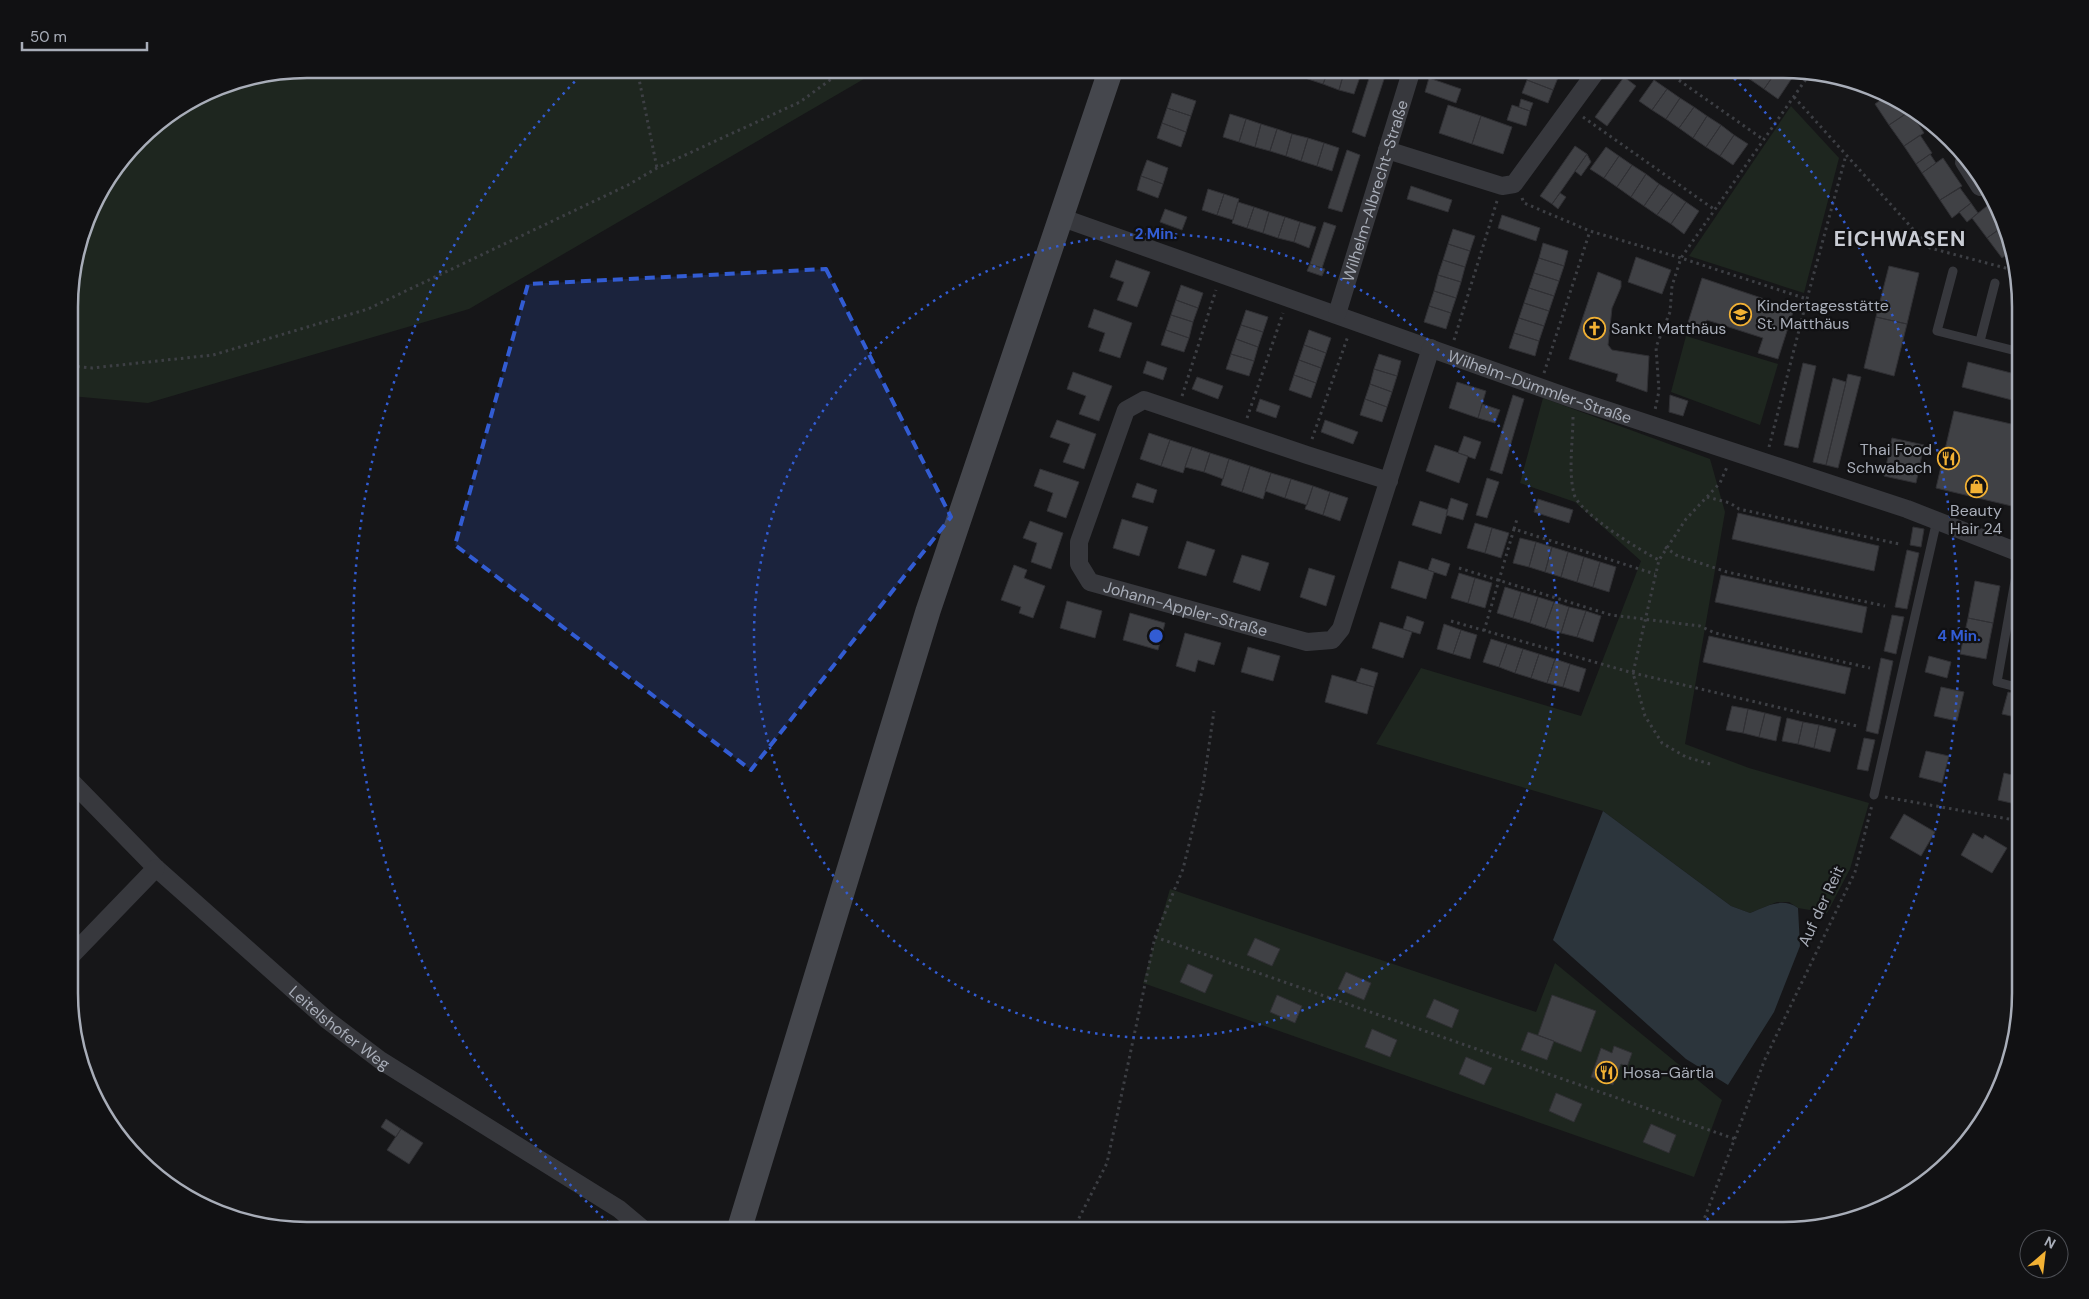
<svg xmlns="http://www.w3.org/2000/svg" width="2089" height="1299" viewBox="0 0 2089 1299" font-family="'DM Sans',sans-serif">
<rect width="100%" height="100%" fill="#161618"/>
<path fill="#1e261f" d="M306,69h575l-412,240 -321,94 -77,-7v-120l22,-75 56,-73 67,-41z
M1791,106l48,52 -35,135 -115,-37z
M1686,336l92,28 -18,61 -89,-33z
M1543,398l167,61 15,53 -40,232 64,24 120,35 -19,66 -23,44 -29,-5 -9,-6h-12l-27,11 -19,-7 -128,-95 -227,-67 45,-76 160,48 60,-155 -66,-59 -55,-19z
M1170,889l366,123 19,-49 167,137 -28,77 -551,-194z"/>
<path fill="#2c353c" d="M1603,811l128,95 19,7c17,-7 32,-16 48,-5l2,38 -26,66 -46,73 -42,-26 -133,-119z"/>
<path fill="#404145" stroke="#303034" d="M1277,69h18l-2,5z
M1295,69h16l-3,10 -15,-5z
M1311,69h18l-6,15 -15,-5z
M1329,69h16l-6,21 -16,-6z
M1345,69l17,2 -8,23 -15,-4z
M1372,69l14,4 -21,64 -13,-5z
M1468,69h17l-3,6z
M1532,69h10l17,6 -6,15 -26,-10z
M1615,69h14l-5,8 -10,-6z
M1739,69h20l-8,11 -14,-9z
M1759,69h19l-14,20 -13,-9z
M1778,69l14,9 -14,21 -14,-10z
M1624,77l12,9 -29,40 -12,-9z
M1429,78l32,11 -5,14 -31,-11z
M1527,80l26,10 -5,13 -26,-10z
M1654,80l13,9 -15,21 -13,-9z
M1667,89l13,9 -14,21 -14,-9z
M1172,93l24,8 -5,15 -24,-8z
M1886,96l19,9 5,6 -21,14 -14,-21z
M1680,98l14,9 -15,21 -13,-9z
M1521,99l12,4 -3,8 -11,-4z
M1448,105l33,11 -9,28 -33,-11z
M1512,105l18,6 -4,15 -19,-6z
M1694,107l13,9 -14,22 -14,-10z
M1167,108l24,8 -5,16 -24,-9z
M1910,111l14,22 -20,13 -15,-21z
M1230,114l16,5 -7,23 -16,-5z
M1481,116l31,11 -9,27 -31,-10z
M1707,116l14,9 -15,22 -13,-9z
M1246,119l15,5 -6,23 -16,-5z
M1162,123l24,9 -5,15 -24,-9z
M1261,124l16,5 -7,22 -15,-4z
M1721,125l13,10 -14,21 -14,-9z
M1277,129l15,5 -6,22 -16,-5z
M1292,134l16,4 -7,23 -15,-5z
M1734,135l14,9 -15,21 -13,-9z
M1920,135l12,18 -16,11 -12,-18z
M1308,138l16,5 -7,23 -16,-5z
M1324,143l15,5 -7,23 -15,-5z
M1575,146l12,8 -35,50 -12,-8z
M1606,147l13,9 -15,22 -14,-9z
M1347,150l13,5 -18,57 -14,-4z
M1587,154l4,8 -10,14 -6,-5z
M1930,154l6,9 -14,10 -6,-9z
M1619,156l13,9 -15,22 -13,-9z
M1943,158l19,28 -22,14 -18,-27z
M1147,160l21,8 -5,16 -22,-8z
M1632,165l14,9 -15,23 -14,-10z
M1646,174l13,10 -15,22 -13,-9z
M1141,176l22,8 -5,14 -21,-8z
M1659,184l14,9 -16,22 -13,-9z
M1411,186l41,14 -4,12 -41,-13z
M1960,188l11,15 -19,15 -12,-18z
M1208,189l16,5 -7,21 -15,-5z
M1560,193l6,4 -8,12 -6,-5z
M1673,193l13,9 -15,22 -14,-9z
M1224,194l15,5 -6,21 -16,-5z
M1238,202l16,5 -7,21 -15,-5z
M1686,202l13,9 -15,23 -13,-10z
M1971,203l7,10 -11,9 -8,-10z
M1987,206l14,22 -14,10 -15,-20z
M1254,207l15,5 -6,21 -16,-5z
M1165,209l22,8 -5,13 -22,-8z
M1269,212l16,5 -7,21 -15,-5z
M1502,215l38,13 -4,13 -38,-13z
M1285,217l15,5 -6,20 -16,-4z
M1300,222l16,5 -7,21 -15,-6z
M1324,222l12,4 -14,42 -12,-4z
M2001,228l7,26 -6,4 -15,-20z
M1453,229l22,7 -5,15 -22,-7z
M1543,243l25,8 -4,15 -25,-8z
M1448,244l22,7 -5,16 -22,-7z
M1636,257l35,13 -9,24 -34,-12z
M1539,258l25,8 -5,15 -25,-8z
M1116,260l34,12 -13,35 -20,-7 7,-18 -14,-5z
M1443,260l22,7 -4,15 -23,-7z
M1310,264l15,5 -3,7 -15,-5z
M1889,266l30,7 -12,51 -31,-7z
M1598,272l23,9v6l-9,21 -4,37 4,5 37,6 -2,36 -31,-11 2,-7 -49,-15z
M1534,273l25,8 -5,15 -25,-8z
M1438,275l23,7 -5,16 -22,-7z
M1702,278l92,31 -16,50 -20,-6 5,-15 -56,-18 -5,14 -16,-5z
M1181,285l22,8 -5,15 -22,-8z
M1529,288l25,8 -5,15 -25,-8z
M1434,291l22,7 -5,15 -22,-7z
M1176,300l22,8 -5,14 -22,-7z
M1524,303l25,8 -5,15 -25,-8z
M1429,306l22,7 -5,16 -22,-7z
M1094,309l38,14 -12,35 -21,-7 6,-18 -17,-6z
M1246,310l22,7 -5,15 -22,-7z
M1171,315l22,7 -4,16 -23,-8z
M1876,317l31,7 -13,52 -30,-8z
M1519,318l25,8 -5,15 -25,-8z
M1241,325l22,7 -5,15 -22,-8z
M1166,330l23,8 -5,14 -23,-7z
M1309,330l22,8 -5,15 -22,-8z
M1514,333l25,8 -4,15 -26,-8z
M1236,339l22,8 -4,14 -23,-7z
M1304,345l22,8 -5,15 -22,-8z
M1231,354l23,7 -5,15 -23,-7z
M1379,354l22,7 -4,15 -23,-7z
M1299,360l22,8 -5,15 -22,-8z
M1147,361l20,7 -4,12 -20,-7z
M1968,362l51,13 -7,25 -50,-13z
M1803,363l13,3 -18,82 -14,-3z
M1374,369l23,7 -5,16 -22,-8z
M1073,372l39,14 -13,35 -20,-7 7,-18 -19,-7z
M1848,374l13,3 -23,91 -12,-3z
M1294,375l22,8 -5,15 -22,-8z
M2019,375h1v27l-8,-2z
M1197,377l26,9 -5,13 -26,-10z
M1833,378l13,4 -20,83 -13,-3z
M1457,382l29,9 -8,27 -29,-10z
M1370,384l22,8 -5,15 -22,-8z
M1513,395l11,4 -22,75 -12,-4z
M1670,395l18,6 -5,15 -14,-4z
M1260,399l20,7 -4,12 -20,-7z
M1365,399l22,8 -5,15 -22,-7z
M1482,404l18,6 -5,13 -17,-5z
M1954,411l66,15v82l-84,-20z
M1057,420l39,14 -12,35 -21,-7 7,-18 -20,-7z
M1325,420l33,12 -5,12 -32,-12z
M1149,433l21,7 -9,26 -21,-7z
M1464,436l17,6 -6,17 -17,-6z
M1892,438l32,7 -8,38 -32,-7z
M1170,440l22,7 -9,26 -22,-7z
M1435,445l33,11 -9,27 -33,-12z
M1192,447l18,6 -6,19 -19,-5z
M1210,453l19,6 -6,20 -19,-7z
M1229,459l21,7 -8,26 -21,-7z
M1250,466l21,7 -8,26 -21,-7z
M1040,469l39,13 -13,36 -19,-7 6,-18 -19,-7z
M1271,473l20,6 -6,19 -20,-7z
M1487,478l12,4 -12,36 -11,-3z
M1291,479l22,7 -6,19 -22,-7z
M1137,483l20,7 -4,13 -21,-6z
M1313,486l17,6 -7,23 -18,-6z
M1330,492l18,6 -8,23 -17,-6z
M1451,498l17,6 -5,16 -17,-5z
M1538,499l35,11 -4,13 -35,-11z
M1420,501l28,9 -7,24 -29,-9z
M1738,513l141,33 -5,25 -142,-32z
M1122,519l26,8 -9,29 -26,-8z
M1030,521l33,12 -12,36 -20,-7 6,-19 -14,-5z
M1475,523l17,5 -7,25 -18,-5z
M1913,527l11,2 -3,18 -11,-2z
M1492,528l17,5 -8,25 -16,-5z
M1520,538l16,4 -7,25 -16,-4z
M1187,541l28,9 -9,26 -28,-8z
M1536,542l16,5 -7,25 -16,-5z
M1552,547l16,5 -7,25 -16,-5z
M1907,550l12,3 -12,56 -12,-2z
M1568,552l16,5 -7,25 -16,-5z
M1242,555l27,8 -9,28 -27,-9z
M1584,557l16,5 -7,25 -16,-5z
M1432,558l18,6 -4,12 -18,-6z
M1399,561l35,11 -8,27 -35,-11z
M1600,562l16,5 -7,25 -16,-5z
M1014,565l13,5 -3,8 21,8 -12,32 -14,-5 2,-6 -20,-7z
M1309,568l26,8 -9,30 -26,-9z
M1459,573l16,5 -7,25 -17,-5z
M1721,575l146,32 -5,26 -147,-31z
M1475,578l17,5 -7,25 -17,-5z
M1975,581l25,5 -7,37 -25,-5z
M1505,587l16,5 -8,26 -16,-5z
M1521,592l17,5 -8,26 -17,-5z
M1538,597l16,5 -9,26 -15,-5z
M1067,601l35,10 -7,27 -35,-10z
M1554,602l15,5 -8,26 -16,-5z
M1569,607l17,4 -9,26 -16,-4z
M1586,611l15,5 -8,26 -16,-5z
M1130,613l35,10 -7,27 -35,-10z
M1892,615l12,2 -8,37 -12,-3z
M1407,616l17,6 -4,12 -17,-5z
M1968,618l25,5 -7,36 -26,-5z
M1380,622l32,10 -9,26 -31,-10z
M1444,624l17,6 -8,24 -16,-5z
M1461,630l16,5 -7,24 -17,-5z
M1185,633l36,10 -7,22 -16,-5 -3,12 -19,-6z
M1709,636l142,32 -6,26 -142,-32z
M1491,639l16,5 -8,23 -16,-5z
M1507,644l16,5 -8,24 -16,-6z
M1248,647l32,9 -7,25 -32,-9z
M1523,649l16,5 -8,24 -16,-5z
M1539,654l16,5 -8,24 -16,-5z
M1929,656l22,6 -4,16 -22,-6z
M1881,658l12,3 -15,73 -12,-3z
M1555,659l15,5 -7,23 -16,-4z
M1570,664l16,5 -7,23 -16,-5z
M1361,668l17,5 -4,14 -18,-5z
M1332,675l42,12 -7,27 -42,-12z
M1941,687l23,5 -7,29 -23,-5z
M2008,692l12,3v23l-18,-4z
M1732,706l16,3 -5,24 -17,-3z
M1748,709l17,4 -6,24 -16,-4z
M1765,713l16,4 -5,24 -17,-4z
M1787,718l16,4 -5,22 -16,-3z
M1803,722l16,3 -5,23 -16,-4z
M1819,725l17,4 -6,23 -16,-4z
M1864,738l11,2 -7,31 -11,-2z
M1926,751l23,5 -7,27 -23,-6z
M2004,773l16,4v28l-22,-5z
M1904,814l31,18 -14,24 -31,-18z
M1973,833l10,6 2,-4 22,13 -15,25 -31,-18z
M1255,938l25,11 -8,17 -25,-11z
M1188,964l25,11 -8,18 -25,-11z
M1346,972l25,11 -7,17 -26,-11z
M1277,995l25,11 -7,17 -25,-11z
M1552,995l44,16 -15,41 -43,-17z
M1434,999l25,11 -7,18 -26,-11z
M1372,1029l25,11 -7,17 -25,-10z
M1528,1032l26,9 -7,19 -26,-10z
M1614,1046l18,7 -5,14 -6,-3 -8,21 -22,-8 10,-29 11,5z
M1466,1057l26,11 -8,17 -25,-11z
M1556,1093l26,11 -8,18 -25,-11z
M386,1119l15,10 -5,8 -15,-10z
M1651,1124l25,11 -7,18 -26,-11z
M401,1129l22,14 -14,21 -22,-14z"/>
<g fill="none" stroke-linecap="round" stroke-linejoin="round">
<path stroke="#3d3f44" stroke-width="3" stroke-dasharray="2.5 4" stroke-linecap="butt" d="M637,69l20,99
M1663,69l101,71
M1794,97l136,151 83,22
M1583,117l132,93
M1522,198l2,5 66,28 91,27 -9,28 -2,26 -14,35 3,44 -4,19
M1989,199l5,7
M1807,299l39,-144
M1454,340l43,-139
M71,366l21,2 121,-13 155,-46 260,-124 29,-17 143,-66 45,-33
M1544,373l46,-142
M1182,396l34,-106
M1573,417c0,25 -5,53 1,77 5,19 67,57 85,66
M1247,418l36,-105
M1312,439l36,-103
M1769,447l38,-148 -126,-41 130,-186
M1707,497l23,6 9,6 160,35
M1514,529l3,-10
M1665,547l11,8 51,17 158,34
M1459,568l152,47 89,11 15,7 155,35
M1451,621l182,52 224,53
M1484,631l30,-102 141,45
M1710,764l-24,-7 -24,-14 -17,-27 -12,-43 26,-113 27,-41 34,-36 7,-16
M1885,797l135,24
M1155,937l580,202
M1073,1230l34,-67 48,-226 28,-68 20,-82 11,-76
M1700,1230l65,-171 90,-187 17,-67"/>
<path stroke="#37383d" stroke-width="9" d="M1953,271l-16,60 83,21
M1980,341l15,-58
M2020,553l-23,129 23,6
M1874,795l63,-275"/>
<g stroke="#37383d" stroke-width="18">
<path d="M1387,150l115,36 12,-2 84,-115"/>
<path d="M1964,162l16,25"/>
<path id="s1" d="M1060,217l513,182 334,110 113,44"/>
<path id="s2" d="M1337,314l75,-245"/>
<path id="s3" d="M1389,481l-82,-26 -163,-55 -18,10 -47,132v22l11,18 217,60 25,-2 9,-11 90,-281"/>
<path id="s4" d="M71,781l85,87 170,151 54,41 239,149 25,21"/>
<path d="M71,956l85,-88"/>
</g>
<path stroke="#45474d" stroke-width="25" d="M739,1230l189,-619 183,-542"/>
</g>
<path fill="#325cd3" fill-opacity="0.2" stroke="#325cd3" stroke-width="4" stroke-dasharray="10 6" stroke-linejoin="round" d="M826,269l125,248 -200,253 -296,-225 73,-261z"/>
<g fill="none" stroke="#325cd3" stroke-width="2.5" stroke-dasharray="2.5 5">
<circle cx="1156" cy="636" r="402"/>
<path d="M614 1228A803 803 0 0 1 583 73M1729 73A803 803 0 0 1 1698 1228"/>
</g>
<defs>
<symbol id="school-ring" viewBox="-11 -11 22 22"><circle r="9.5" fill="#111113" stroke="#f2b134" stroke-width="1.5"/><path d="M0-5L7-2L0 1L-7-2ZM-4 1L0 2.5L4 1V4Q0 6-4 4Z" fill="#f2b134"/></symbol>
<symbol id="church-ring" viewBox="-11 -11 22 22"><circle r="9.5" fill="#111113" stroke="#f2b134" stroke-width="1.5"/><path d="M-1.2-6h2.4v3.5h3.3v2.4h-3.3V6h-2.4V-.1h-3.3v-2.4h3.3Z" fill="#f2b134"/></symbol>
<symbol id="restaurant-ring" viewBox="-11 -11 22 22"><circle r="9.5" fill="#111113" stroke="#f2b134" stroke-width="1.5"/><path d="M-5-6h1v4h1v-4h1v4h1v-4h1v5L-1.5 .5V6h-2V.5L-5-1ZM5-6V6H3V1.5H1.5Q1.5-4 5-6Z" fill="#f2b134"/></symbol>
<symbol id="shop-ring" viewBox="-11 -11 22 22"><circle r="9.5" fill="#111113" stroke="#f2b134" stroke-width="1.5"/><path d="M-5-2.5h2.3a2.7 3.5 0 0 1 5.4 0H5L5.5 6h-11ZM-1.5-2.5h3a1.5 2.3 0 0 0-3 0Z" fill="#f2b134"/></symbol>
</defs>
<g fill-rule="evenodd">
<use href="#school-ring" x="1728" y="302" width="25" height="25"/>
<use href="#church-ring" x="1582" y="316" width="25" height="25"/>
<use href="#restaurant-ring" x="1936" y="446" width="25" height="25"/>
<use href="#shop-ring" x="1964" y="474" width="25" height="25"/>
<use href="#restaurant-ring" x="1594" y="1060" width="25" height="25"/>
</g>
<g text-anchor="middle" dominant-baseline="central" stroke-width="4.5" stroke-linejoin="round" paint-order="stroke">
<g font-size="16" fill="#a8adb8" stroke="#111113">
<text stroke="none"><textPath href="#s2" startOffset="129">Wilhelm-Albrecht-Straße</textPath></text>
<text stroke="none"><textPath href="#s1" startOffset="509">Wilhelm-Dümmler-Straße</textPath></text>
<text stroke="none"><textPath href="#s3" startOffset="561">Johann-Appler-Straße</textPath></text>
<text transform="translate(1821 906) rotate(-65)">Auf der Reit</text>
<text stroke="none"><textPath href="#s4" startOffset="365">Leitelshofer Weg</textPath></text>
</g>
<g font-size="16" fill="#a8adb8" stroke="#111113" text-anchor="start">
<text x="1757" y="305">Kindertagesstätte<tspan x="1757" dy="18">St. Matthäus</tspan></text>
<text x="1611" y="328">Sankt Matthäus</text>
<text x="1932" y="449" text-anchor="end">Thai Food<tspan x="1932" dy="18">Schwabach</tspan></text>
<text x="1976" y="510" text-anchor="middle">Beauty<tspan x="1976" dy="18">Hair 24</tspan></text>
<text x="1623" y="1072">Hosa-Gärtla</text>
</g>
<g font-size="21" font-weight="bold" letter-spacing="1" fill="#c9ccd4" stroke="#111113">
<text x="1900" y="239">EICHWASEN</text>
</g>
</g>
<path d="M0 0H2089V1299H0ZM307 78H1783A229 229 0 0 1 2012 307V993A229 229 0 0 1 1783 1222H307A229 229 0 0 1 78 993V307A229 229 0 0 1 307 78Z" fill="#111113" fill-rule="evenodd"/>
<path fill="none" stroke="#a8adb8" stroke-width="2.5" d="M307 78H1783A229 229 0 0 1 2012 307V993A229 229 0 0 1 1783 1222H307A229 229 0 0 1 78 993V307A229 229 0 0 1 307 78Z"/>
<circle cx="1156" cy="636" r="8" fill="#325cd3" stroke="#111113" stroke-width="2.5"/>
<g font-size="15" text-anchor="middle" font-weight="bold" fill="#325cd3" stroke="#111113" stroke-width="4.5" stroke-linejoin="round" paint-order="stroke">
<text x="1156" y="239">2 Min.</text>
<text x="1959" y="641">4 Min.</text>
</g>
<g transform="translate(2044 1254) rotate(28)"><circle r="24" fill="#111113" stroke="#4d4f55"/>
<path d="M0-4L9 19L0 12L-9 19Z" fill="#f2b134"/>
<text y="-8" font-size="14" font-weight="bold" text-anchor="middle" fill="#a8adb8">N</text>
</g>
<path d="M22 42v8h125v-8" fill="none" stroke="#a8adb8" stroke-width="2.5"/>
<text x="30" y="42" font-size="15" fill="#a8adb8" stroke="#111113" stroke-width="4" paint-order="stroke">50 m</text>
</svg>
